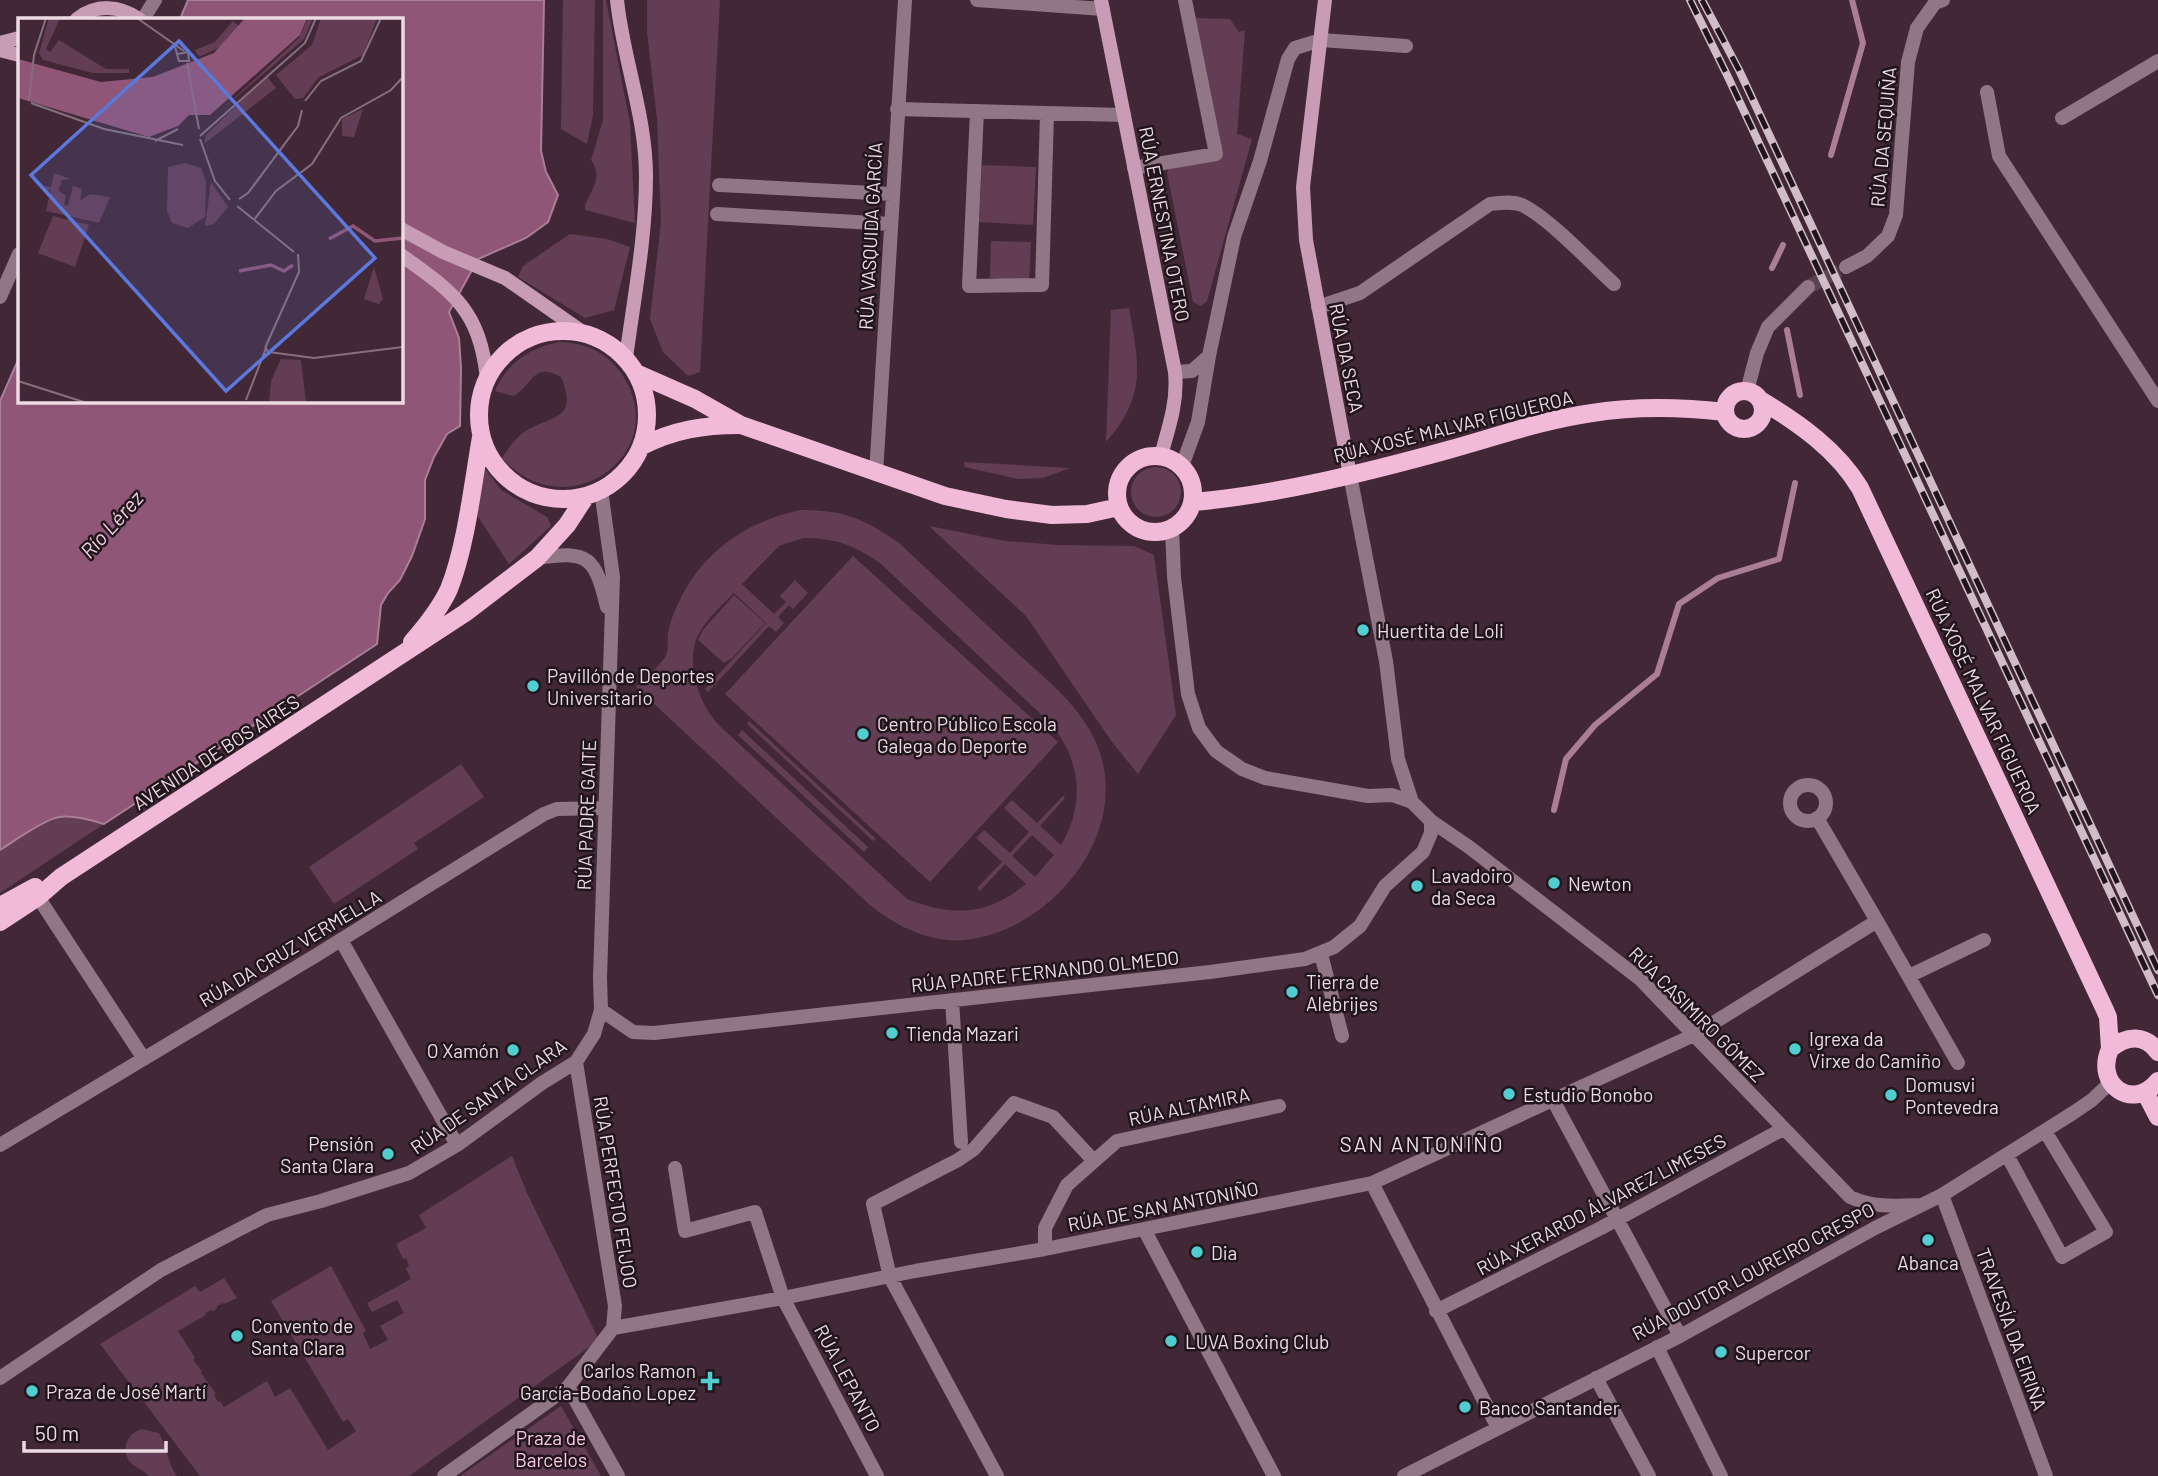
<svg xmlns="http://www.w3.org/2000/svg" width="2158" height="1476" viewBox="0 0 2158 1476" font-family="Barlow,sans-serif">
<rect width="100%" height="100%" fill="#422837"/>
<path fill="#633d53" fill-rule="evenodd" d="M563,0h32l-2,115 -6,29 -26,-15z
M603,0h3l24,123 5,100 -50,-13v-5c7,-15 18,-30 6,-45l12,-40z
M647,0h73l-20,372 -12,4 -25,-24 -13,-33 11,-97 -4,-103 -10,-87z
M1194,18l36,1 9,13 6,-2 -8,104 15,5 -45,162 -6,5 -8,-4 -26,-129 2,-5 53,-10z
M982,165l54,2 -3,58 -54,-3z
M570,234l37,5 23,8 -16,63 -29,8 -67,-41 5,-11z
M991,241l40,1 -2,40 -39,-4z
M1129,308c10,56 18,88 -23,134l5,-132z
M560,342c27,1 48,11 63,34 50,78 -57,154 -121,82 6,-10 13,-19 22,-26 25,-17 56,-10 37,-55 -28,-15 -27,6 -47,19l-19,-5c13,-29 34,-43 65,-49z
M964,462l106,6 -27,10 -25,1 -53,-12z
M1131 492a25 25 0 1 1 50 0a25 25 0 1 1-50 0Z
M484,467l17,23 46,27 4,9 -42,38 -32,-49z
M800,510c44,0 63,8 99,33 35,33 70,65 105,98 35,33 81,65 96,112 28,86 -52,179 -136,187 -35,3 -67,-14 -93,-34l-235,-219c8,-8 26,-23 30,-32 3,-6 1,-15 2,-22 2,-10 6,-22 11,-31 24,-51 67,-80 121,-92zM803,538c33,0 50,7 77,25l166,156c34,34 41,84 15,126l-21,-19 25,-28 -2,-2 -26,27 -25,-23 -8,8 25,24 -19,21 -26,-23 -8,8 26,24 -25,26 3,3 25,-27 21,20c-39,32 -73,33 -119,15l-183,-169c-6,-6 -13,-13 -17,-21 -13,-21 -21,-58 -6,-79 8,-13 22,-26 33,-37l32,30 -61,66 3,3 61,-66 7,6 8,-9 -6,-6 11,-12 4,4 15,-16 -13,-13 -15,16 6,6 -12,12 -32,-30 37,-38zM1032,835l22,20 -19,22 -23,-21z
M929,526l76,15 54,4 75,1 20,9 22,160 -38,59 -26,-32 -86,-126z
M853,556l205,186 -128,140 -205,-188z
M734,595l31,28 -33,35 -8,5 -26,-23 5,-10z
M749,721l127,118 -3,2 -126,-117z
M742,730l126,117 -4,5 -126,-117z
M461,764l23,33 -70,46 4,6 -84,55 -25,-37z
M59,817l29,2 16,5 -104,69v-43l26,-17z
M512,1156l15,37 72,147 -190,136h-209l-100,-132 95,-58 5,6 24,-14 13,20 -13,6 -1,-1 -6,3v2l-4,3 -2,-1 -6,3 1,2 -28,16 17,27 -2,2 9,11 -1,2 15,21 -2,1 4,7 2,-1 4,6 43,-26 8,16 15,-9 38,62 28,-19 -8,-12 -5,3 -72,-121 60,-35 35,65 -3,2 7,16 18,-9 -8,-14 24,-13 -7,-13 -25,12 -5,-9 44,-24 -5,-11 3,-2 -3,-8 -3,1 -7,-15 30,-16 -7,-13z
M561,1406l40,70h-141z
M142,1429l17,4c8,13 9,32 18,43h-28c-6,-7 -14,-8 -19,-14 -10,-14 -2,-29 12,-33z"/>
<path fill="#8f5677" stroke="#ab7e98" stroke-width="2" d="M188,0h356l-3,151 5,21 12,23 -10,27 -22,16 -48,21 -29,53 10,26 2,30 -1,58 -13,8 -13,23 -9,23v39l-13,37 -12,24 -12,13 -7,12 -4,39 -273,180c-13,-4 -31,-9 -45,-7 -16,3 -45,24 -59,33v-449l19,-43v43h382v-382h-221z"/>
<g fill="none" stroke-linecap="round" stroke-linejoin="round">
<path stroke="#ab7e98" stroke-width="6" d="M1831,155l32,-112 -11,-43
M1772,268l11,-23
M1787,330l13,65
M1554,810l12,-51 29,-34 62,-51 22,-70 39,-26 61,-19 16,-76"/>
<path stroke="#5c4351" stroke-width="14" stroke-dasharray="14 7" stroke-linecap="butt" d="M1808,287l38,-20"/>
<path stroke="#917685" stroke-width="14" d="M977,0l126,9
M143,19l12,-19
M1987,92l12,64 159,245
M897,109l227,6
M977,111l-8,175 73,-1 5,-171
M2062,118l96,-57
M1134,168l82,-14 -31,-154
M719,185l173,9
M717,214l173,10
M1846,267l21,-11 21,-20 8,-21 12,-153 9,-34 18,-25 8,-3
M0,297l19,-43
M1318,307l42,-14 130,-89c11,-1 22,-3 32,1 27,13 68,57 92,79
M1175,372l17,-1 17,-15
M1747,391l10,-38 11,-26 40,-40
M1182,466l16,-44 11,-66 25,-119 26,-76 28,-102 7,-11 26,-8 85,6
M876,474l29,-474
M1350,475l36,186 12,98 14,43
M1172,528l2,49 14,117 11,34 17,23 26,18 23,9 103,18 24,-1 20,7 19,19 38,26 171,132 210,218c24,11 46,9 72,8
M537,558c52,-8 58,-1 70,49
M1790 803a18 18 0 1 1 36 0a18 18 0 1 1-36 0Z
M38,897l106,162
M1877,921l81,142
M341,940l116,205
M1321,954l21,82
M1909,976l75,-36
M952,1000l9,142
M601,1010l32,22 21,1 556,-61 95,-13 29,-12 26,-21 25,-40 38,-34 8,-19v-12
M576,1062l39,244 -2,22
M1553,1100l127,236
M0,1145l315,-189 229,-142 13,-5 48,-1
M2007,1155l55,102 44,-25 -61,-101
M675,1168l10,63 70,-19 28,86 94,178
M1372,1183l126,245
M1942,1195l104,281
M1144,1229l130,247
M1045,1249v-21l22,-43 50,-44 162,-35
M1436,1311l165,-83 182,-99
M613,1328l170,-30 132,-27 130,-22 327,-66 322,-148 183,-114 -60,-103
M1657,1347l64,129
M0,1378l161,-108 106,-55 54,-14 88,-28 48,-28 85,-62 34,-21 18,-28 7,-24 -1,-32 13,-401 -12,-87
M1596,1378l53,98
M568,1387l50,89
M444,1476l124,-89 45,-59
M997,1476l-107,-199 -17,-73 85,-44 16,-11 40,-46 39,14 41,44
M1404,1476l276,-140 195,-108 67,-33 131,-82 19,-13 18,-17"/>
<path stroke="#c79cb4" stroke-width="14" d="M617,0c6,59 29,116 29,176 0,60 -12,122 -20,182
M1101,0l74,372c3,29 -6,55 -14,83
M1325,0l-22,187 3,53 44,235
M77,19c19,-15 42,-14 62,0
M0,43l19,-5
M0,50l19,5
M401,229l42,23 62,26 79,55
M401,255c53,38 78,54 86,123"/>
<path stroke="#f1bad8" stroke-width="18" d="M479 415a84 84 0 1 1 168 0a84 84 0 1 1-168 0Z
M636,373l59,26 46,26 204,71 61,13 46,6 35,-1 32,-7
M1725 410a19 19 0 1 1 38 0a19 19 0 1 1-38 0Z
M1762,401c38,23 75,49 98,87l245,522 3,7 2,32
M642,446c32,-16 61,-21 97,-21
M1117 494a38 38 0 1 1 76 0a38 38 0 1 1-76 0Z
M1193,502c83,-7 175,-30 255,-52 47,-13 95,-30 144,-37 44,-7 89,-6 133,-1
M412,642c14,-16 28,-33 37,-53 17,-42 24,-106 32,-152
M0,906l35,-19
M0,922l38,-25 23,-20 404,-264 72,-55 30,-33 19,-29
M2158,1052c-13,-18 -31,-17 -48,-3 -16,36 23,63 48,32
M2145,1092l13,25"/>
<defs>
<path id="rail" d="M1690,0l38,77 430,918
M1702,0l37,70 419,900"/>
</defs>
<use href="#rail" stroke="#d1bdc7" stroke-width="8"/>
<use href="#rail" stroke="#21151c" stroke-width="5" stroke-dasharray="16" stroke-linecap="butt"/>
</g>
<g fill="#52cdcf" stroke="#21151c" stroke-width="2.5">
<circle cx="1363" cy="630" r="7"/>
<circle cx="533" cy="686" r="7"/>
<circle cx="863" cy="734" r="7"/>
<circle cx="1554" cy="883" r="7"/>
<circle cx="1417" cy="886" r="7"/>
<circle cx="1292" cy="992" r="7"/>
<circle cx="892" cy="1033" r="7"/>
<circle cx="1795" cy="1049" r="7"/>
<circle cx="513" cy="1050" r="7"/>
<circle cx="1509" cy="1094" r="7"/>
<circle cx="1891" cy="1095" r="7"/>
<circle cx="388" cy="1154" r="7"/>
<circle cx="1928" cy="1240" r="7"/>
<circle cx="1197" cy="1252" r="7"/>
<circle cx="237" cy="1336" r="7"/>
<circle cx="1171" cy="1341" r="7"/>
<circle cx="1721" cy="1352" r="7"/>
<path d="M706.5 1370.5h7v7h7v7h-7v7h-7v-7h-7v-7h7z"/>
<circle cx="32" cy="1391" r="7"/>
<circle cx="1465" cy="1407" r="7"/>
</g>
<g text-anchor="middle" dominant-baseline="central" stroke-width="5" stroke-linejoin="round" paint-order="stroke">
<g font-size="19" fill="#eddbe4" stroke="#21151c">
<text transform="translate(1883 137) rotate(-85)">RÚA DA SEQUIÑA</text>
<text transform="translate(1165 224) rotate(79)">RÚA ERNESTINA OTERO</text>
<text transform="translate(870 236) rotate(-87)">RÚA VASQUIDA GARCÍA</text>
<text transform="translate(1347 358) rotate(79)">RÚA DA SECA</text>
<text transform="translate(1453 426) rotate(-14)">RÚA XOSÉ MALVAR FIGUEROA</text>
<text transform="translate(1984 701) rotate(65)">RÚA XOSÉ MALVAR FIGUEROA</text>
<text transform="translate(216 752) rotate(-33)">AVENIDA DE BOS AIRES</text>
<text transform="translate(586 815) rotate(-88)">RÚA PADRE GAITE</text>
<text transform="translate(290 948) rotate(-31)">RÚA DA CRUZ VERMELLA</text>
<text transform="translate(1045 971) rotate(-6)">RÚA PADRE FERNANDO OLMEDO</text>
<text transform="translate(1697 1014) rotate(45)">RÚA CASIMIRO GÓMEZ</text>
<text transform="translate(488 1096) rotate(-35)">RÚA DE SANTA CLARA</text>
<text transform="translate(1189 1106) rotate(-12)">RÚA ALTAMIRA</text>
<text transform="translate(616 1192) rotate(81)">RÚA PERFECTO FEIJOO</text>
<text transform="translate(1601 1204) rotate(-28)">RÚA XERARDO ÁLVAREZ LIMESES</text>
<text transform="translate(1163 1206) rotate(-11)">RÚA DE SAN ANTONIÑO</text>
<text transform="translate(1753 1271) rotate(-28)">RÚA DOUTOR LOUREIRO CRESPO</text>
<text transform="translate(2012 1329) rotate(70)">TRAVESÍA DA EIRIÑA</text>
<text transform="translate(848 1378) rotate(62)">RÚA LEPANTO</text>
</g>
<g font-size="19" fill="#eddbe4" stroke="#21151c" text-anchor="start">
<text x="1377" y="630">Huertita de Loli</text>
<text x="547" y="675">Pavillón de Deportes<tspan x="547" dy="22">Universitario</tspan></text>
<text x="877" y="723">Centro Público Escola<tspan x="877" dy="22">Galega do Deporte</tspan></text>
<text x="1431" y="875">Lavadoiro<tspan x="1431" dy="22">da Seca</tspan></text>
<text x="1568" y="883">Newton</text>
<text x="1306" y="981">Tierra de<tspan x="1306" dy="22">Alebrijes</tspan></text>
<text x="906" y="1033">Tienda Mazari</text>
<text x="1809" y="1038">Igrexa da<tspan x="1809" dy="22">Virxe do Camiño</tspan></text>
<text x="499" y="1050" text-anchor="end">O Xamón</text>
<text x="1905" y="1084">Domusvi<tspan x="1905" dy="22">Pontevedra</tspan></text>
<text x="1523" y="1094">Estudio Bonobo</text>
<text x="374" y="1143" text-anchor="end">Pensión<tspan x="374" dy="22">Santa Clara</tspan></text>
<text x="1211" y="1252">Dia</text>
<text x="1928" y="1262" text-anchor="middle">Abanca</text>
<text x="251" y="1325">Convento de<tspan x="251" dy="22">Santa Clara</tspan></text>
<text x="1185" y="1341">LUVA Boxing Club</text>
<text x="1735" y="1352">Supercor</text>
<text x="696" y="1370" text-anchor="end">Carlos Ramon<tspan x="696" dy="22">García-Bodaño Lopez</tspan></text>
<text x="46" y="1391">Praza de José Martí</text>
<text x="1479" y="1407">Banco Santander</text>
</g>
<g font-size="19" fill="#fdc7e5" stroke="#21151c">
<text x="551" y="1437">Praza de<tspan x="551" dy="22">Barcelos</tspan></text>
</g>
<g font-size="21" font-style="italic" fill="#f5d1e4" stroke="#21151c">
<text transform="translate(111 524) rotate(-48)">Río Lérez</text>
</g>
<g font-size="21" letter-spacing="2" fill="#eddbe4" stroke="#21151c">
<text x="1422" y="1143">SAN ANTONIÑO</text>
</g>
</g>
<g transform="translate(18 18)">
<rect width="385" height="385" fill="#422837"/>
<path d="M31,0h11l-14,31 4,3 9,-12 47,29h23v4h-36l-50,-13 -4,-7zM290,0h5l-9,21 -86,74 81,-75zM303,0h56l-14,37 -44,22 -16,21 -8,1 -19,-24 36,-30zM215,3l6,5 -16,20 -24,11 -4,-7 20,-8zM249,58l9,12 -72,56 2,-9zM345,91l-9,28 -12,-1v-17zM167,145l16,5 5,13 -1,36 -17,11 -16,-5 -5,-12 1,-44zM36,155l17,6 -9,1 -4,10 8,6 -2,9 4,1 5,-20 9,3 -2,12 10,-7 20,3 -11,26 -53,-12 5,-23 -5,7 -2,-9 7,1zM193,164l17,25 -14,17 -9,2zM35,198l36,9 -14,42 -37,-14zM356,249l9,32 -4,5 -15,-5zM263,341l20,1 5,43h-37l2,-22z" fill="#633d53"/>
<path d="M227,0h62l-7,17 -90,80h-21l-11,11 -29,11 -131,-39v-39l83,23 52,-5 61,-24z" fill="#8f5677"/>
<path fill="none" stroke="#8f5677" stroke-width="3.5" d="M311,221l24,-13 22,15 28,-3M221,253l32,-6 13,6 9,-6"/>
<path fill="none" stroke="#86707c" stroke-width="2" d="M119,0l47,33M157,29l4,14h10l-1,-9 -10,2M169,45l12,66M11,82l5,-45 12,-37M287,83l16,-20 40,-20 20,-43M13,85l73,26 79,16M182,118l105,-93 11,-25M182,121l15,42 15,19M137,123l23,-12M221,181l9,-6 50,-67 4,-16M219,188l57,46M236,202l22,-29 36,-27 29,-46 50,-28 12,-13M247,330l34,-76 -1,-18M251,334l45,6 89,-11M0,363l69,22M228,382l20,-52 3,6 -5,1"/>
<path fill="#5b78dc" fill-opacity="0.15" stroke="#5b78dc" stroke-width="3.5" d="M161,23l196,217 -149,133 -195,-216z"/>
<rect width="385" height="385" fill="none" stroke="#eddbe4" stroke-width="3.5"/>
</g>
<path d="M24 1441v10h142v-10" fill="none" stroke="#eddbe4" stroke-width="3.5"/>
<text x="35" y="1441" font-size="21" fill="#eddbe4" stroke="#21151c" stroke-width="5" paint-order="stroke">50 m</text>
</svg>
